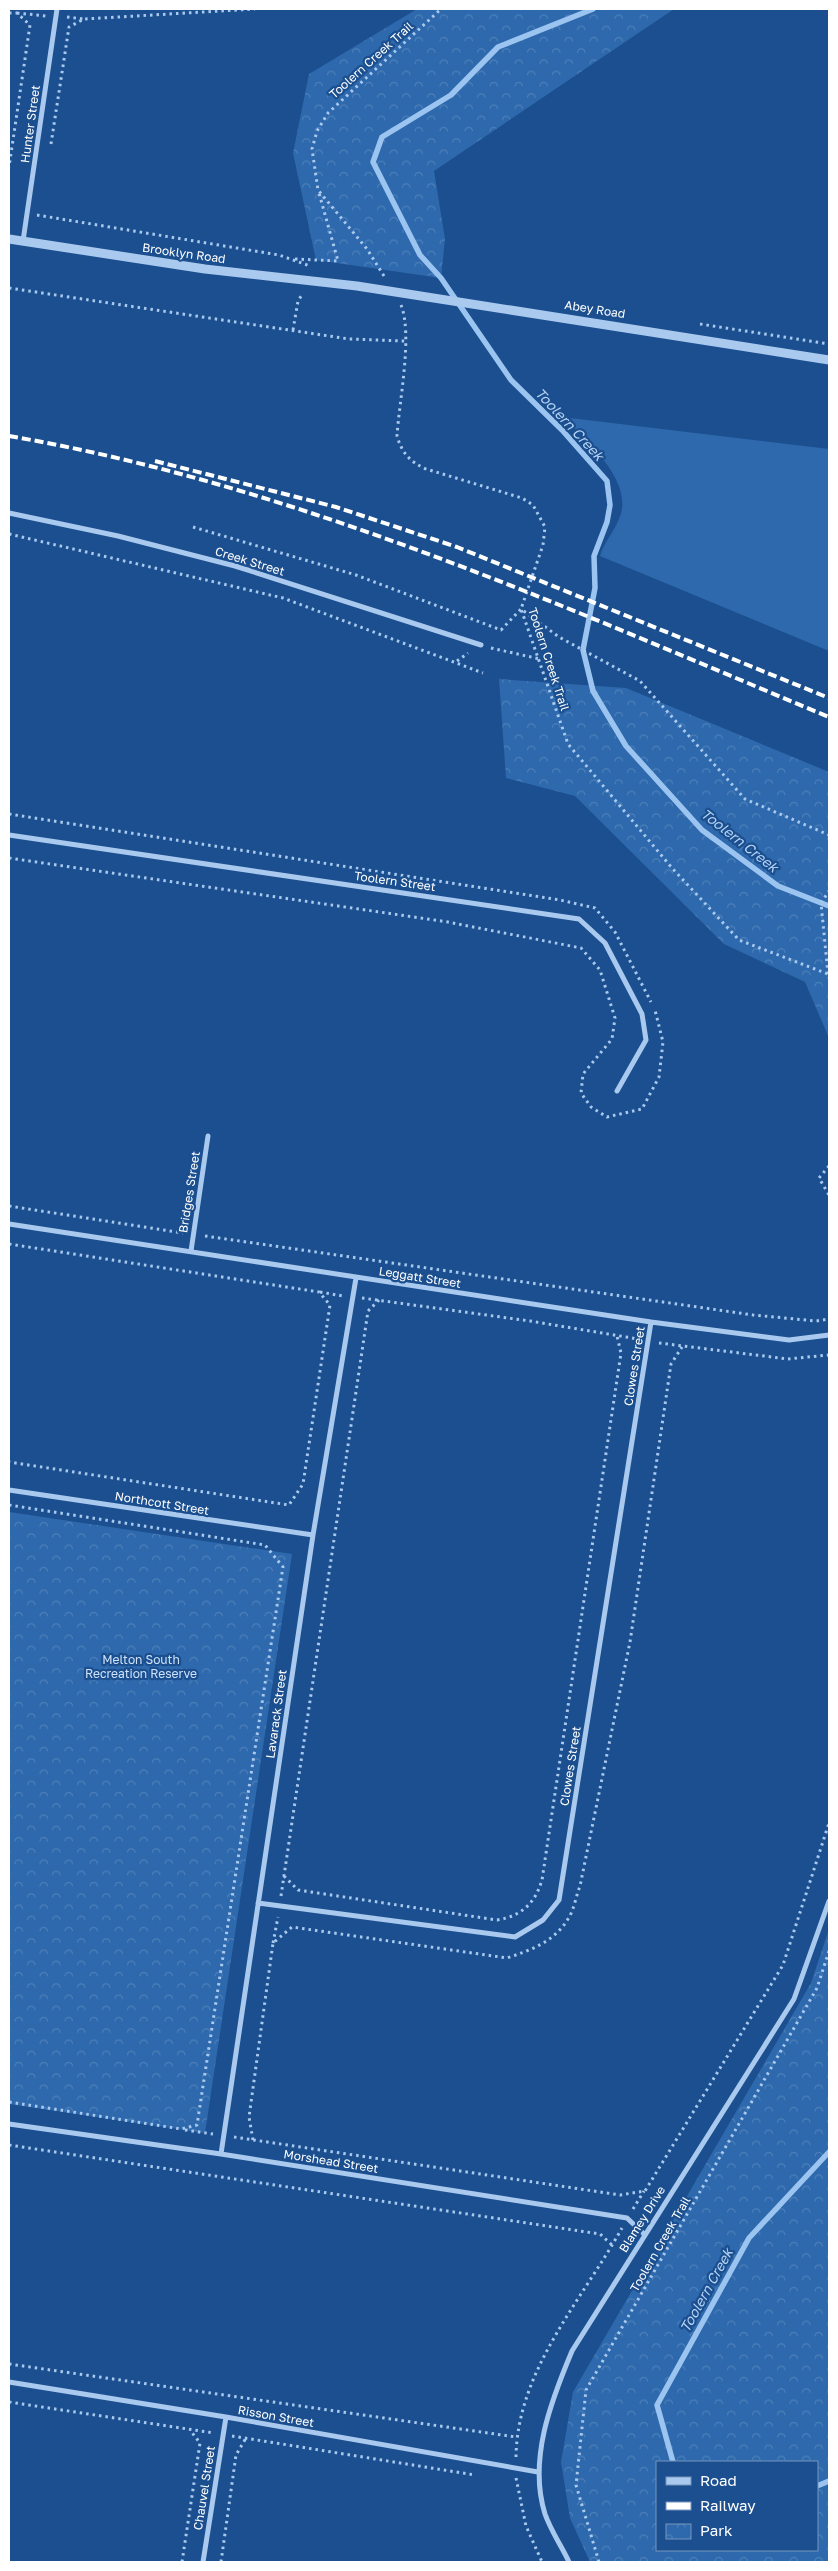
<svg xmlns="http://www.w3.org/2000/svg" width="838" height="2571" viewBox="0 0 838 2571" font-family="'Golos Text',sans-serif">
<defs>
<pattern id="park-crowns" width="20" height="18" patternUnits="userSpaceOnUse" patternTransform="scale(1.25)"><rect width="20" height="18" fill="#2e69ad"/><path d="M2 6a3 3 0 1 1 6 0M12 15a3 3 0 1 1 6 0" fill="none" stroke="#4d80b9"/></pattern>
</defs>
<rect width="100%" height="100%" fill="#1b4f8f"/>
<path fill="#2e69ad" d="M562,417l267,32v202l-229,-95c4,-14 14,-24 19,-37 17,-37 -34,-80 -57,-102z"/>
<path fill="url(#park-crowns)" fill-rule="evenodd" d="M417,9h257l-240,162 11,68 -4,39 -125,-18 -23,-107 16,-79z
M499,679l127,9 203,84v266l-24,-56 -81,-38 -149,-148 -69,-18z
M9,1512l283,42 -87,579 -196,-29z
M829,1929v633h-239l-20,-44 -9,-56 12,-70 238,-409zM657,2462h160v88h-160z"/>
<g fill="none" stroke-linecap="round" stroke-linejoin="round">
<path stroke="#9cc4f0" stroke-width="5.5" d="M593,9l-95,38 -47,48 -69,42 -9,25 47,93 21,23 70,102 51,50 45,51 3,24 -3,17 -13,34 1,32 -12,62 10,41 33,55 76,84 76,56 51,20
M673,2462l-16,-57 92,-167 80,-86
M817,2486l12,-5"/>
<path stroke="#a9c9ee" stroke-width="3" stroke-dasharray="2.5 4" stroke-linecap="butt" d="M9,13h8l13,12 -21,142
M17,13l29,3
M67,17l16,2
M51,144l18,-117 15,-8 171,-10
M37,215l242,40 31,11
M295,259l43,2 -19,-68
M384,276l-17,-27 -49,-59 -6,-41 5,-18 11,-18 113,-104
M9,288l340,51 56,2
M401,305c12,30 -2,97 -4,131 5,17 13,26 29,33l96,29 11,7 12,22 -2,18 -22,64 47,135 104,124 67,72 89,34 1,4
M700,324l129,20
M293,330l5,-29 5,-8
M193,527l163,48 145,55 20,-21 38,28 81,44 105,118 84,36
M9,534l274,64 200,75
M491,648l49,11
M457,661l11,-8
M9,814l551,86 35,8 20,24 36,70
M9,858l439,64 133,26 19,22 15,48 -3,21 -29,35 -2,19 10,14 16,10 35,-8 17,-32 4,-35 -8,-32
M828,974l-7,-71 8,-12
M829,1166l-10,12 10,17
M9,1206l174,27
M205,1236l548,79 63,6 13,-2
M9,1244l310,48 11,13 -27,179 -14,21 -280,-43
M320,1292l23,4
M362,1298l168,23 108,18
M659,1343l129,16 41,-4
M9,1505l256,40 18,22 -86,558 -16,4 -172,-27
M284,1876l14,14 199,30c25,-4 38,-17 45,-40l79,-527 -4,-17
M281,1896l87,-585 11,-11
M273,1943l5,-26
M185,2130l28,4
M234,2137l386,58 25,-4 138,-226 46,-142
M253,2140l-4,-23 24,-174 19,-16 215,31c24,-8 47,-16 61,-39 6,-9 8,-23 12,-33l50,-244 41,-278 11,-17
M9,2145l591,89 12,11
M633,2209l11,-18
M9,2364l507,73
M9,2402l205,31
M232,2436l243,39
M516,2457c1,-86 66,-157 106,-229
M516,2478l10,48 16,36
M182,2562l18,-119 -10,-13
M221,2562l15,-107 10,-17
M599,2562l-23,-77 10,-95 231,-402 12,-37"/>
<path stroke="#a9c9ee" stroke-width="5" d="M23,241l34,-232
M9,513l109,23 117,30 246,79
M9,835l570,84 26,24 37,71 4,26 -29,51
M9,1224l642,98 138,18 40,-5
M191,1251l17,-115
M9,1490l304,45
M258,1903l257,34 28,-17 16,-20 92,-578
M9,2124l212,30 406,64 17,16
M221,2154l92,-619 43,-257
M9,2382l217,35 312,55
M203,2562l23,-145
M569,2562c-7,-15 -18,-31 -24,-48 -17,-54 6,-113 27,-163l222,-352 35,-98"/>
<path stroke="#a9c9ee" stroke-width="9" d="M9,239l196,30 152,17 472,74"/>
<path stroke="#fff" stroke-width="4" stroke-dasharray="9 4" stroke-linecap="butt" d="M9,436c286,49 553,170 820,281
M155,461l181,46 121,40 372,151"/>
</g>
<g text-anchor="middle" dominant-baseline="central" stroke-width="4.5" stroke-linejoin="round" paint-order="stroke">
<g font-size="12" fill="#fff" stroke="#1b4f8f">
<text transform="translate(371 60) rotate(-42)">Toolern Creek Trail</text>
<text transform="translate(30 124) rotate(-82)">Hunter Street</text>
<text transform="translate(184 253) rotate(8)">Brooklyn Road</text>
<text transform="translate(595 309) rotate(9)">Abey Road</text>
<text transform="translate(250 561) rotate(17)">Creek Street</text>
<text transform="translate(549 659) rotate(72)">Toolern Creek Trail</text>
<text transform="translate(395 881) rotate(8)">Toolern Street</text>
<text transform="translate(189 1192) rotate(-81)">Bridges Street</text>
<text transform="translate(420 1277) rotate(9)">Leggatt Street</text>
<text transform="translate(634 1366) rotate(-81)">Clowes Street</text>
<text transform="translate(162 1503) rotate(9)">Northcott Street</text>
<text transform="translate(276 1714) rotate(-82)">Lavarack Street</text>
<text transform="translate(570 1766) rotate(-81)">Clowes Street</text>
<text transform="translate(331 2161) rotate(9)">Morshead Street</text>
<text transform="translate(642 2219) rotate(-58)">Blamey Drive</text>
<text transform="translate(660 2244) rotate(-60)">Toolern Creek Trail</text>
<text transform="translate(276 2416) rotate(10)">Risson Street</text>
<text transform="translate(204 2488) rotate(-81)">Chauvel Street</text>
</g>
<g font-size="12" fill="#cfe3fa" stroke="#1b4f8f">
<text x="141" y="1659">Melton South<tspan x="141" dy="14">Recreation Reserve</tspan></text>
</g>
<g font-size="14" font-style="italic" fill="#b5d3f5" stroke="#1b4f8f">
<text transform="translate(570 424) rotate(47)">Toolern Creek</text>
<text transform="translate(740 840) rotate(38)">Toolern Creek</text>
<text transform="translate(706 2290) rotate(-61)">Toolern Creek</text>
</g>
</g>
<rect width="838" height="2571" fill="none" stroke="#ffffff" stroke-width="20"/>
<rect x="656" y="2461" width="162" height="90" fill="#1b4f8f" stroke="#7695bc"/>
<rect x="666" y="2477" width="25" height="8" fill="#a9c9ee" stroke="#7695bc"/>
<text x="700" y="2486" font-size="15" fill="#ffffff">Road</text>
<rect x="666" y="2502" width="25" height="8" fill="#ffffff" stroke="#7695bc"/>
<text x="700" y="2511" font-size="15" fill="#ffffff">Railway</text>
<rect x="666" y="2524" width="25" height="15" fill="url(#park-crowns)" stroke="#7695bc"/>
<text x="700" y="2536" font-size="15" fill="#ffffff">Park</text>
</svg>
